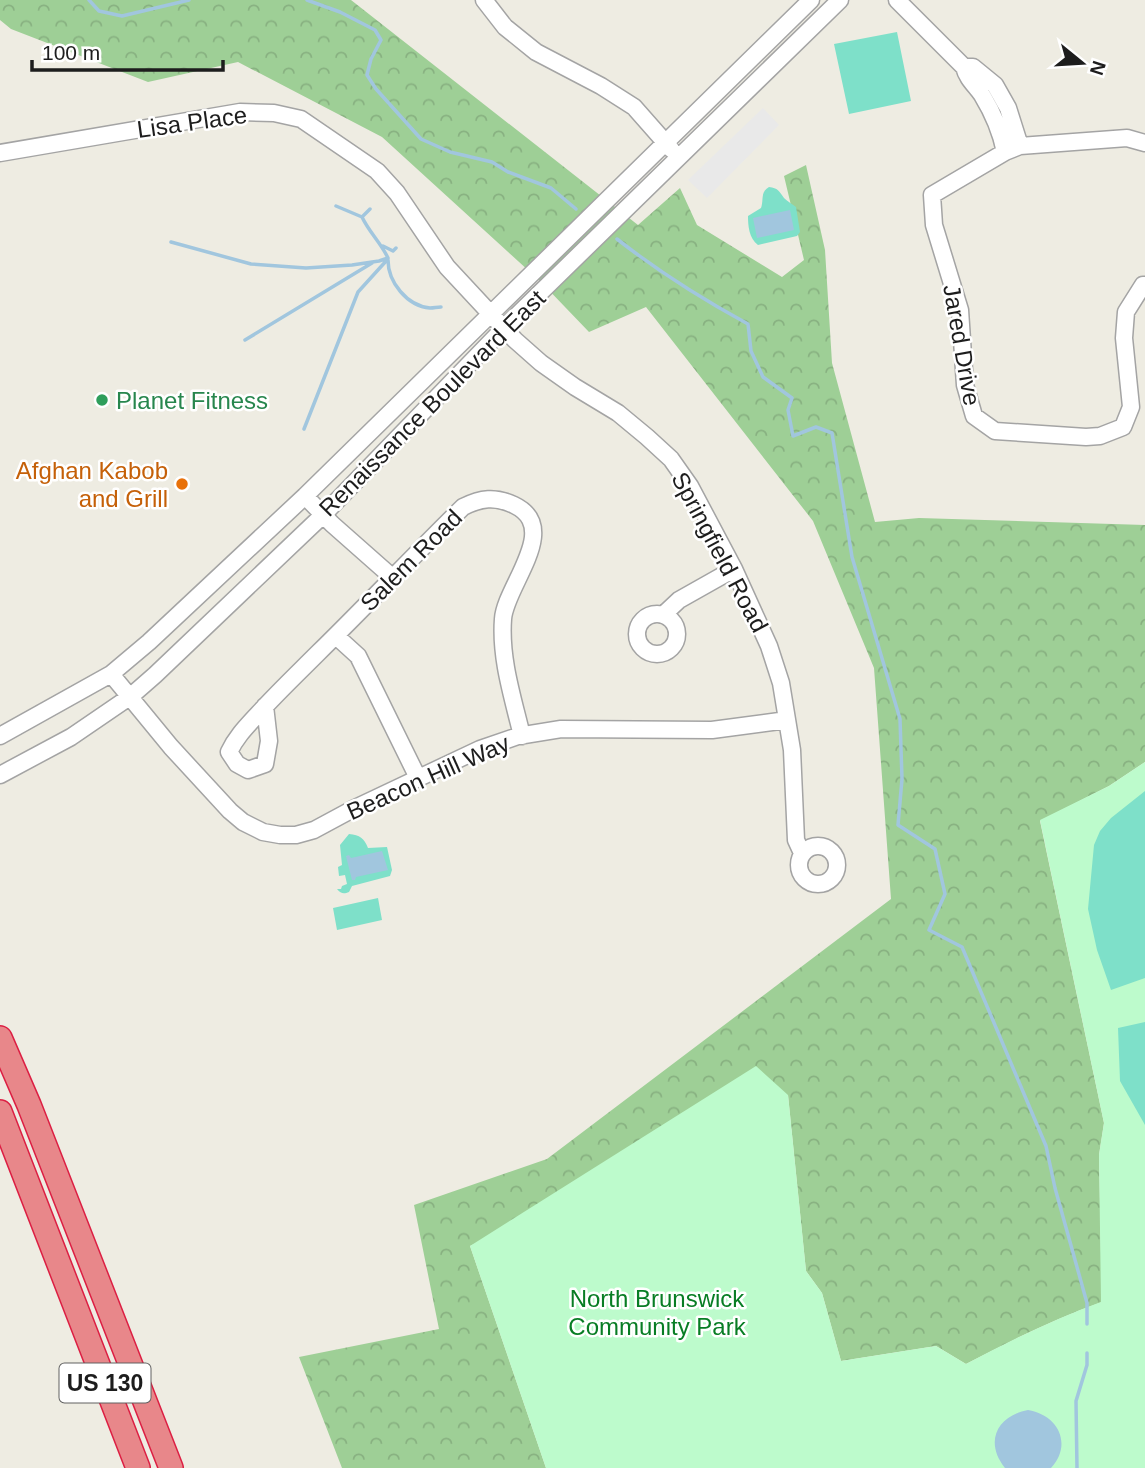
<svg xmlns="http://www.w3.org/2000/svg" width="1145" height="1468" viewBox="0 0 1145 1468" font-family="Arial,sans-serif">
<defs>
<pattern id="forest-crowns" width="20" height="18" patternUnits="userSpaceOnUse" patternTransform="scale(1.75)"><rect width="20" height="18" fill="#9ecf96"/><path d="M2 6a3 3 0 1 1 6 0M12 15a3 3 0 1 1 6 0" fill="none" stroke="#88b181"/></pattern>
</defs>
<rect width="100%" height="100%" fill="#eeece2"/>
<path fill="url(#forest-crowns)" d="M0,0h351l287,225 42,-37 17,37 85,52 22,-17 -20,-84 22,-11 19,85 7,113 43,159 44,-4 226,7v237l-36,24 -69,35 64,302 -5,32 3,147c-48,17 -92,39 -136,62l-30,-18 -95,15 -19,-68 -16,-22 -18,-176 -318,151 76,222h-204l-43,-111 140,-28 -25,-124 133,-46 344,-260 -17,-231 -61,-147 -167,-214 -57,25 -48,-50 -159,-145 -144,-75 -90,20 -137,-53 -11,-9z"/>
<path fill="#bdfbcc" d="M1145,762v706h-599l-76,-222 286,-180 32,29 18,176 16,22 19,68 95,-15 30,18c44,-23 88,-45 135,-62l-2,-147 5,-32 -64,-303 69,-34z"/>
<path fill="#7ee0c9" d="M897,32l14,69 -62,13 -15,-70z
M769,187c9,1 10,4 15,11 3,3 8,6 12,9l4,25 -3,4 -39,9c-9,-7 -10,-19 -10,-29l13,-8c3,-8 -1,-16 8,-21z
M1145,791v187l-34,12 -14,-40 -9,-41 6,-64 6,-14 11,-13z
M349,834c11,1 15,4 19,14l19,-1 5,23 -2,6 -38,10 -3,6c-5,2 -8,2 -12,-3h4l1,-3 5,-2 -2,-9 -6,1 -1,-9 4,-2 -2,-20z
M378,898l4,22 -45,10 -4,-22z
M1145,1022v103l-25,-44 -2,-53z"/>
<path fill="#e9e9e9" d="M763,108l16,17 -72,73 -19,-18z"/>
<path fill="#a1c6de" d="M790,210l4,20 -37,8 -4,-20z
M382,851l6,19 -32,7 -1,3h-3l-6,-24 3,-1 2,3z
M1028,1410c30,5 45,34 23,58h-46c-21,-26 -8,-52 23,-58z"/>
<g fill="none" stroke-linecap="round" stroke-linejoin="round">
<path stroke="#a1c6de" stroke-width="3.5" d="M89,0l10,11 23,5 67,-16
M307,0l33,12 35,18 6,10 -10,19 -4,16 9,14 45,50 29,13 42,10 16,10 43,16 25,21
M336,206l26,11
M617,239c42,33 85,60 131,85l3,27 12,26 29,21 -4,12 5,26 23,-9 16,6 20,124 48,162 2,60 -4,46 37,24 10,45 -16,36 33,17 84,199 9,42 32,115v21
M171,242l80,22 55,4 46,-3 27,-4 9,-3c-7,-15 -19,-26 -26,-41l8,-8
M383,246l10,5 3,-3
M388,260c0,22 19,46 42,48 4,0 7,-1 11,-1
M245,340l127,-77
M304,429l54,-137 29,-32
M1077,1468l-1,-67 11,-36v-12"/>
<defs>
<path id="minor" d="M484,0l21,27 31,25 65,34 33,21 37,42
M897,0l67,67c3,12 11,18 18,28 11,18 19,37 23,57
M964,67h9l22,18 13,23 12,38
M1145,143l-18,-5 -107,8 -15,6 -73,43 2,30 26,85 5,75 9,31 21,15 91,6 14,-1 23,-9 8,-20 -7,-69 2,-26 17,-27h2
M0,153l240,-41 34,1 27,6 76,52 20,22 50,74 68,73 26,23 34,24 43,26 29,24 24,22 19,27 44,83 35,77 12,37 11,67 4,90 6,13
M305,496l27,28 60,53
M637 634a20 20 0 1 1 40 0a20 20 0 1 1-40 0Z
M663,615l16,-15 55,-31
M336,636l22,20 60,122
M111,674l60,73 59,64 13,11 20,10 17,3h16l18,-5 39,-21 127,-60 38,-13 43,-7 151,1 75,-10
M265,706l4,35 -4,23 -17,6 -11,-6 -8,-12c7,-15 17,-25 29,-38 19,-21 40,-41 60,-61 49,-48 96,-98 145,-146 18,-9 32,-11 51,-2 48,23 -9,81 -11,114 -3,40 10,79 19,117
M0,736l111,-62 38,-32 156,-146 506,-496
M0,775l71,-38 60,-41 24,-21 168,-160 181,-187 336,-328
M799 865a19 19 0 1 1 38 0a19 19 0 1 1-38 0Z"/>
<path id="highway" d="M0,1038l29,67 142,363
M0,1112l138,356"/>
</defs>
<use href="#minor" stroke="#a4a4a4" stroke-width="19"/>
<use href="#highway" stroke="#dc1f43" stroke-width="26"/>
<use href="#minor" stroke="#fff" stroke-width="16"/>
<use href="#highway" stroke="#e8878a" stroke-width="23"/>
</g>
<circle fill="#2e9e5b" stroke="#fff" stroke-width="2.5" cx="102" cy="400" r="7"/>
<circle fill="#e8710a" stroke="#fff" stroke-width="2.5" cx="182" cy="484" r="7"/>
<g text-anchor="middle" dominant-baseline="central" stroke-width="5" stroke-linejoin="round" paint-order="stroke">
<rect fill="#fff" stroke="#616161" stroke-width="2" x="59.5" y="1363.5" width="91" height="39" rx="5"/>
<g font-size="23" font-weight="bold" fill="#1d1d1d">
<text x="105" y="1383">US 130</text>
</g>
<g font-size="24" fill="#1d1d1d" stroke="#fff">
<text transform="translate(192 122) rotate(-8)">Lisa Place</text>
<text transform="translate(962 345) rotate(80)">Jared Drive</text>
<text transform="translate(432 403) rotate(-45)">Renaissance Boulevard East</text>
<text transform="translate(720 552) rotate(62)">Springfield Road</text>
<text transform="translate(411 560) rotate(-45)">Salem Road</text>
<text transform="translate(428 777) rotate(-24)">Beacon Hill Way</text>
</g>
<g font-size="24" fill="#27864d" stroke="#fff" text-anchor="start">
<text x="116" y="400">Planet Fitness</text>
</g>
<g font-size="24" fill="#c56008" stroke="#fff" text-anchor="end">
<text x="168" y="470">Afghan Kabob<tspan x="168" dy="28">and Grill</tspan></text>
</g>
<g font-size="24" fill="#087d24" stroke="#fff">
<text x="657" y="1298">North Brunswick<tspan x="657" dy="28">Community Park</tspan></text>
</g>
</g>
<g transform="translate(1082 63) rotate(108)" stroke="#ffffff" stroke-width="5" paint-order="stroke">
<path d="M0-5L12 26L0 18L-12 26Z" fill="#1d1d1d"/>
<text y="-10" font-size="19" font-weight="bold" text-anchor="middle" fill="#1d1d1d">N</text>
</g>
<path d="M32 60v10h191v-10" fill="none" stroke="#1d1d1d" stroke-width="3.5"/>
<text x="42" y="60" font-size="21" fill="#1d1d1d" stroke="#ffffff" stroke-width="5" paint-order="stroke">100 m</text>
</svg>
